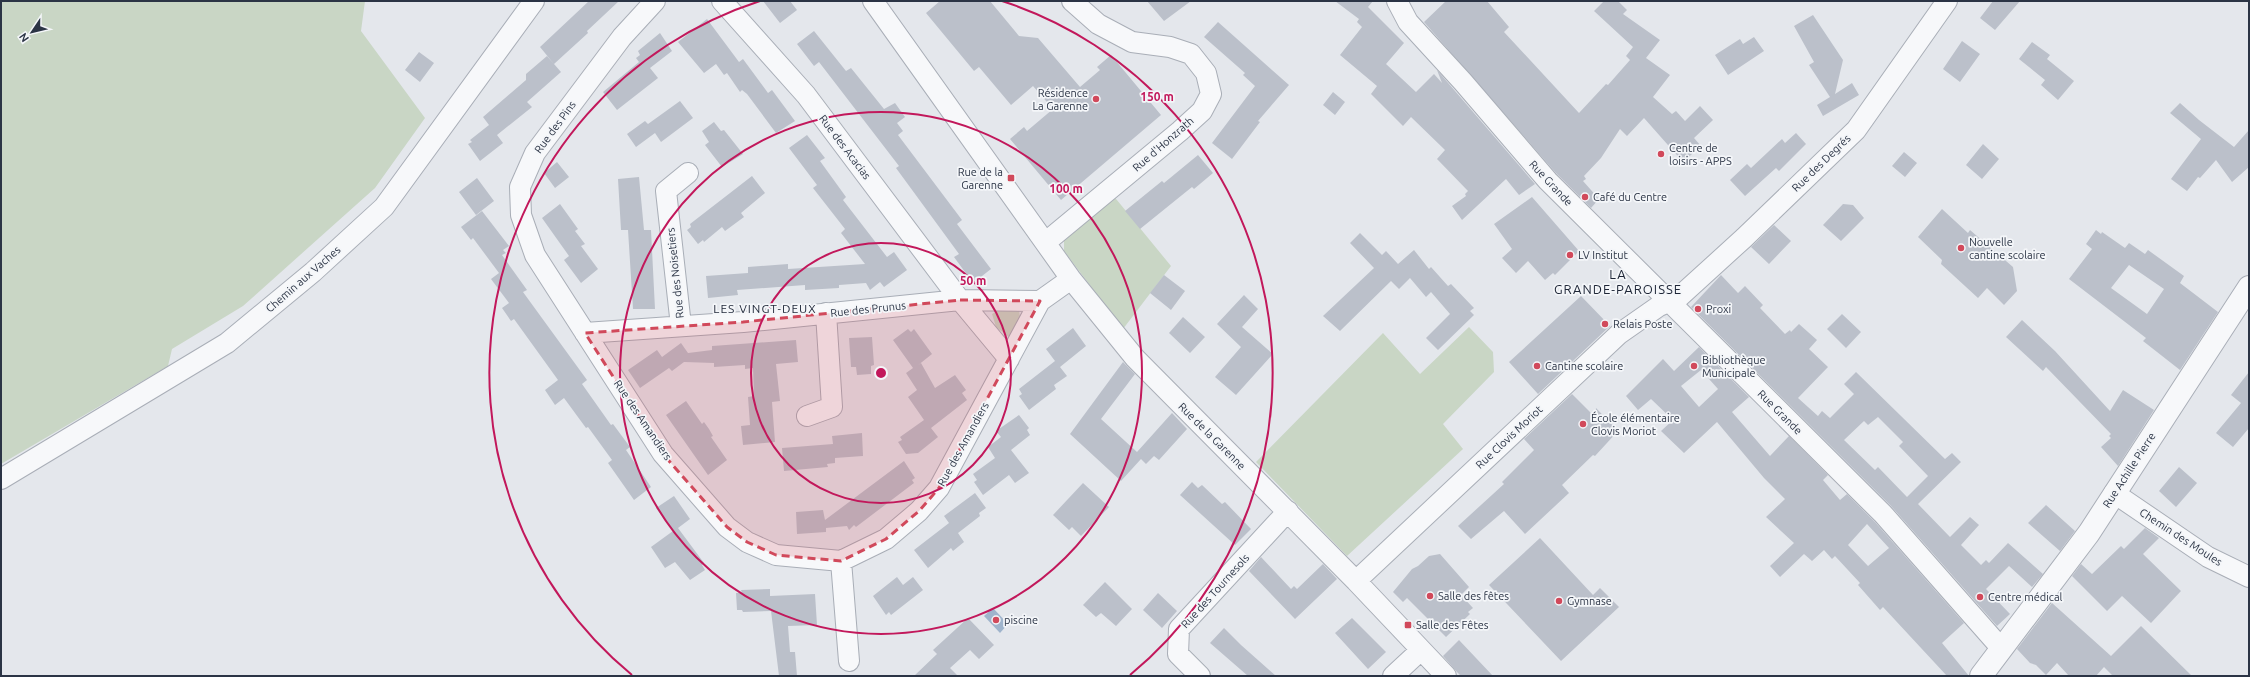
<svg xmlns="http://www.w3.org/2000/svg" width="2250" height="677" viewBox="0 0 2250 677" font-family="Ubuntu,sans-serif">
<rect width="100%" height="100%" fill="#e4e7ec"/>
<path fill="#c9d6c5" d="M1,1h364l-4,30 64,87 -50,70 -132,118 -71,43 -4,17 -167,98z
M1112,194l59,72 -48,63 -59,-78v-18z
M1001,309l18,1 2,14 -12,13 -13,-10 -4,-13z
M1469,327l24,25 1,20 -51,52 20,25 -116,107 -91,-94 127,-129 37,41z"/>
<path fill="#9fb4cc" d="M993,608l15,16 -8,9 -16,-17z"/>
<path fill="#bbc0ca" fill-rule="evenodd" d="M589,1h30l-32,30 1,2 -34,31 -14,-17z
M763,1h27l7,9 -17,13z
M940,1h50l29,35 19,2 42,49 20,-17 -3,-3 14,-12 50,60 -100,85 -51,-61 14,-12 3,4 26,-22 -20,-23 -22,19 -32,-38 -5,4 -48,-58z
M1147,1h44l-27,20z
M1335,1h38l-5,6 36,36 -18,21 30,28 18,-18 8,9 -5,-13 98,114 -16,11 -13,-16 -44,41 -10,-14 14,-10 -1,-2 3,-3 -31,-32 8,-9 -34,-33 -8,9 -32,-32 6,-8 -37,-31 22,-28 -5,-5 2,-3z
M1446,1h41l22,26 -5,5 75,81 27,-29 2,1 22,-25 -4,-4 7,-9 -39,-36 10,-10h14l9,9 -4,4 37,26 -14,18 24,17 -17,22 19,17 4,-3 9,10 15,-15 13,14 -19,18 7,8 -18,16 -39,-44 -17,18 -7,-7 -19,29 -17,18 2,3 -3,2 16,18 -8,9 -35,-35 -132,-151z
M1993,1h27l-25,29 -15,-12z
M1813,15l30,45 -8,34 17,-11 7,12 -36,21 -6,-11 13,-8 -21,-32 5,-3 -20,-36z
M707,19l32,43 4,-3 25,34 4,-3 23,31 -19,12 -29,-39 -5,-4 -2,2 -13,-19 -3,2 -8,-11 -12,9 -26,-31z
M1218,22l71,63 -31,36 2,1 -28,37 -20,-16 43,-57 -12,-11 2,-2 -41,-36z
M814,31l32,40 5,-3 33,41 11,-6 10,14 -8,6 6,8 -5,4 64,85 -5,4 34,45 -18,14 -19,-26 5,-3 -63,-86 3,-2 -80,-104 -5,4 -17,-22z
M660,33l12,18 -22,17 8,10 -41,32 -14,-18 36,-30 -3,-4 4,-3 -2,-4z
M1754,37l10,14 -36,24 -13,-20 25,-16 3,5z
M1962,41l18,13 -20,28 -17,-13z
M2032,42l18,13 -3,4 27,22 -16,19 -17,-15 4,-5 -26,-21z
M419,52l15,11 -14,19 -15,-12z
M547,56l14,16 -34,30 5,5 -35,28 6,8 -23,18 -12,-17 4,-2 -2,-2 19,-15 -6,-8 43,-37v-6z
M1333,92l12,10 -10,13 -12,-10z
M680,101l13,17 -32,24 -6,-9 -19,14 -9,-13 18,-13 3,3z
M2180,103l19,17 35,27 15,-17v37l-17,15 -16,-22 -16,18 -2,-1 -11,14 -16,-12 30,-40 -31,-26z
M714,122l7,9 3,-1 19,24 -21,13 -17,-22 4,-3 -7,-11z
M1796,133l10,11 -27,27 -3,-3 -31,28 -15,-16 17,-16 4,4 31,-29 3,4z
M807,135l18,23 -5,3 26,36 -3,3 44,57 7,-5 13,18 -23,17 -4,-5 -10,8 -4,-7 -27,2v3l-34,2v-5l-68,5 1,5 -30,3 -2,-22 42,-3v-6l40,-3v5l77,-5 -24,-31 4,-4 -32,-41 4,-3 -28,-37z
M1983,144l16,15 -17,20 -16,-14z
M1904,152l13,11 -12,14 -13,-11z
M1198,155l15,18 -19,16 -2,-2 -52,42 -15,-18 37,-30 2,2z
M557,162l12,15 -14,11 -11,-15z
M752,176l13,17 -24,20 3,4 -19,14 -3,-4 -18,15 -1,-2 -5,4 -11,-14 4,-3 -1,-3z
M639,177l5,53h7l4,79h-22l-5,-79h-7l-3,-51z
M477,178l17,23 -18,14 -17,-23z
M1532,197l47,54 -24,24 -2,-2 -8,7 -17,-19 -12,12 -14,-15 10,-9 -18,-25z
M560,204l18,25 -3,2 10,13 -4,2 17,23 -17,14 -17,-23 5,-4 -27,-38z
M1843,204l10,1 11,13 -23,23 -18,-16z
M1942,209l26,24 2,-3 43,37 4,24 -13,14 -17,-17 -9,10 -37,-34 1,-4 -24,-23z
M482,211l27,35 -6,4 3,3 -4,2 25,35 -4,2 64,88 -5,4 29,41 2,-1 17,23 -4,3 25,37 -17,13 -26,-37 4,-3 -24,-33 -2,1 -22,-30 -9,7 -10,-15 13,-10 -44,-61 -3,2 -9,-13 7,-5 -18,-24 8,-6 -26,-35 -2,2 -10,-13z
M1774,225l17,16 -22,23 -18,-17z
M2096,230l5,4 1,-2 23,16 4,-5 16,11 3,-4 36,26 -4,7 38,29 -38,58 -37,-29 3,-3 -77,-59 23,-30 -6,-5zM2129,265l35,24 -17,25 -36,-26z
M1360,233l22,22 4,-4 12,13 16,-14 15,19 2,-2 17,19 3,-2 23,24 -4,3 4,4 -36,35 -12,-12 24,-24 -19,-22 -5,5 -16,-19 -11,11 -8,-8 -51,50 -17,-15 51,-48 -24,-25z
M1164,275l21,16 -14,19 -21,-17z
M1721,275l17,18 7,-7 18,19 -3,3 25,26 5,-4 1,2 8,-8 18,16 -8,9 19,18 -30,31 20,18 4,-5 8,7 24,-24 -10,-10 12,-12 89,87 7,-6 9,9 -43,42 32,33 20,-20 9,8 -18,20 20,20 5,-5 3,3 19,-20 35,31 -11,13 -23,-21 -23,23 24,25 -13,12 -106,-120 -200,-199zM1878,417l25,25 -4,4 29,30 -21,21 -29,-30 -3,3 -31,-30 20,-19 4,4z
M1244,295l14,14 -16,18 31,27 -37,41 -21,-18 26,-30 -24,-23z
M1581,296l29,30 -72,68 -29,-32z
M1842,314l19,18 -15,16 -19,-19z
M1183,317l22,20 -15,16 -21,-20z
M2022,320l33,31 55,60 13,-21 31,20 -36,56 -17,-19 10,-9 -2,-2 2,-2 -65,-67 -3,4 -37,-34z
M1073,328l13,18 -26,21 7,9 -13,9 2,4 -27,21 -10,-14 3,-2 -3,-5 36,-28 -9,-12z
M908,329l3,3 3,-3 18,25 -15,12 4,-3 14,25 20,-13 11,15 -4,3 5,7 -36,28 7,9 -20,16 -12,1 -8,-12 4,-2 -2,-3 24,-17 -16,-23 9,-7 -11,-17 7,-5 -20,-28z
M872,337l2,28 -3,1v8l-14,1 -1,-8h-5l-2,-29z
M796,340l2,22 -22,2 4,37 -8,1 3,40 -32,3 -2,-19 9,-1 -2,-28 6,-1 -1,-28 -8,1v-4l-31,2v-4l-30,-1 -12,9 -3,-3 -29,20 -12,-18 29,-20 5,7 19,-14 7,10 24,-3v-4z
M1699,347l50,50 -17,15 38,44 19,-20 39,39 -5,5 17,20 7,-6 28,28 89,101 -22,20 27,33h-22l-64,-69 -3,3 -22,-25 2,-2 -25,-27 -3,3 -8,-9 -12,11 -8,-7 -24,23 -10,-11 24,-23 -28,-26 19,-18 -21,-21 -47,-56 -33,31 -23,-22 12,-11 -22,-21 -13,11 -12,-14 37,-37 11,12zM1701,370l17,19 -19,18 -18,-21zM1867,524l22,24 -21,18 -20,-21z
M1123,362l12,12 -34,45 36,33 35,-39 15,16 -28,31 -5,-4 -8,8 -5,-5 -20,22 -51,-47z
M2249,372v56l-16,19 -17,-14 25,-30 -10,-8z
M1572,394l23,23 1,-9 22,23 -23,25 -2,-1 -31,30 7,8 -44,41 -21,-23 -33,28 -13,-13 46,-42 -2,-2 32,-32 -10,-11z
M686,401l16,23 2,-2 5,7 4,7 -2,1 16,23 -19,15 -42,-60z
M1019,415l10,13 -2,2 3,5 -19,15 18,23 -14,10 -6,-8 -26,20 -9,-13 3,-2 -4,-6 22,-16 -7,-11 13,-10 -5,-6z
M862,433l1,23 -28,2v5l-8,1 1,3 -44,4 -2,-23 51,-4 -1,-8z
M904,461l11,17 -3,2 2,3 -58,44 -2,-2 -5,5 -2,-4 -21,2v4l-29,2 -1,-22 27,-2 2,10z
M2179,467l18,16 -21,24 -17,-16z
M1192,482l6,6 4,-3 20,19 3,-2 26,27 -16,16 -55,-50z
M1083,483l26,24 -28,29 -9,-9 -3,3 -16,-15z
M975,493l11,15 -7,5 1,3 -22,17 6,9 -11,9 -2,-3 -23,20 -14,-18 35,-27 -5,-7z
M674,496l16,23 -12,9 26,35 -2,2 3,5 -15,10 -15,-18 -10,6 -14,-21 22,-16 -17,-23z
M2046,505l29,26 -15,20 -32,-28z
M2145,528l14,10 -16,16 38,37 -30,32 -29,-27 -15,15 -35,-35 9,-12 11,10 29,-28 3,3z
M1540,538l53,57 7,-7 19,19 -58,54 -72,-76z
M1440,554l29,33 -8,8 12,13 -5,4 2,2 -24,23 -39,-39 -4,4 -10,-10 19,-23 6,-3 11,-10z
M1261,557l30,32 3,-3 3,3 26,-25 14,15 -42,40 -46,-48z
M897,577l6,8 10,-8 10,13 -32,25 -2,-3 -3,3 -13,-19z
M1105,582l27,27 -16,17 -15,-13 -5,4 -13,-12z
M770,589v7l45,-2 2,31 -29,1 2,26h5l2,24h-18l-8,-65 -28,1 -1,-2h-5l-1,-17h6l-1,-3z
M1158,593l19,18 -15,17 -19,-18z
M2052,603l59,53 30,-30 51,50h-79l-9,-9 -8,9h-27l-12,-13 -11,12 -10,-10 -6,-2 -13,-14z
M968,618l26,27 -15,14 -9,-9 -20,18 8,8h-44l23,-22 -4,-4z
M1352,618l34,34 -18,17 -33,-36z
M1224,628l17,17 35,31h-28l-38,-33z
M1459,640l34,36h-32l-5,-5 -13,-15z"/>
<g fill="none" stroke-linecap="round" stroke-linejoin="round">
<defs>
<path id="minor" d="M655,1l-33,36 -87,116 -15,34 1,28 14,40 128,199 64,73 20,15 29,13 65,6 45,-22 33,-28 20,-23 101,-187 31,-22
M722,1l84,94 154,205
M873,1l198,278 64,79 221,223 90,95
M1397,1l11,21 55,60 85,99 335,333 118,134
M1046,242l134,-111 22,-20 9,-17 -5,-21 -15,-19 -21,-7 -38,-5 -34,-18 -26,-23
M681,326l-15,-135 22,-18
M585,333l158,-11 217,-22
M1009,359l-49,-59 80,1
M807,416l25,-9 -6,-94
M1,479l226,-136 86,-71 71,-65 150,-206
M2114,493l94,64 41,20
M841,561l8,100
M1356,581l263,-247 40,-28 19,-8 66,-60 112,-108 91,-129
M1200,676l-22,-22 1,-25 109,-118
M1393,676l28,-26"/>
<path id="tertiary" d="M1981,676l108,-143 160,-246"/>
</defs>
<use href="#minor" stroke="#a9aeb7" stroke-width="22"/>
<use href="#tertiary" stroke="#a9aeb7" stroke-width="24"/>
<use href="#minor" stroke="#f7f8fa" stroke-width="20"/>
<use href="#tertiary" stroke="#f7f8fa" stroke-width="22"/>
</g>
<path fill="#d1495b" fill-opacity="0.2" stroke="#d1495b" stroke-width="3" stroke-dasharray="8 5" stroke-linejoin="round" d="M960,300l80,1 -101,187 -20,23 -33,28 -45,22 -65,-6 -29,-13 -20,-15 -64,-73 -78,-121 158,-11z"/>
<g fill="none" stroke="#c2185b" stroke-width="2">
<circle cx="881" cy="373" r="130"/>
<circle cx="881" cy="373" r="261"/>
<path d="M632 675A391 391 0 0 1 760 1M1002 1A391 391 0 0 1 1130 675"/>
</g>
<g fill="#d1495b" stroke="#f4f6f9" stroke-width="1.5">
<circle cx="1096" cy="99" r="4"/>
<circle cx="1661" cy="154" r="4"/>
<rect x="1007" y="174" width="8" height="8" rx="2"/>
<circle cx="1585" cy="197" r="4"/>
<circle cx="1961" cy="248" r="4"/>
<circle cx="1570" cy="255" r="4"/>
<circle cx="1698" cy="309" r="4"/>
<circle cx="1605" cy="324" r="4"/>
<circle cx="1537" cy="366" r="4"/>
<circle cx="1694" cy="366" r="4"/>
<circle cx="1583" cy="424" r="4"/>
<circle cx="1430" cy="596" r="4"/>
<circle cx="1980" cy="597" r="4"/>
<circle cx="1559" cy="601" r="4"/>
<circle cx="996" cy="620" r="4"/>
<rect x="1404" y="621" width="8" height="8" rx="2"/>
</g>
<g text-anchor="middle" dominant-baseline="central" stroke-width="3.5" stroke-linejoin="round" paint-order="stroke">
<g font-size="11" fill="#2b3445" stroke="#f4f6f9" text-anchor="start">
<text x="1088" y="93" text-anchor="end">Résidence<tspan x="1088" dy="13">La Garenne</tspan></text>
<text x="1669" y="148">Centre de<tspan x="1669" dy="13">loisirs - APPS</tspan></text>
<text x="1003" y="172" text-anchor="end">Rue de la<tspan x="1003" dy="13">Garenne</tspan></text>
<text x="1593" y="197">Café du Centre</text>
<text x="1969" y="242">Nouvelle<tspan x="1969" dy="13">cantine scolaire</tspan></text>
<text x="1578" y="255">LV Institut</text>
<text x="1706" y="309">Proxi</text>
<text x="1613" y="324">Relais Poste</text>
<text x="1702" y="360">Bibliothèque<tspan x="1702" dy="13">Municipale</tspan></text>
<text x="1545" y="366">Cantine scolaire</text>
<text x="1591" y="418">École élémentaire<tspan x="1591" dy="13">Clovis Moriot</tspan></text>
<text x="1438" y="596">Salle des fêtes</text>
<text x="1988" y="597">Centre médical</text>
<text x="1567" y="601">Gymnase</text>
<text x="1004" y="620">piscine</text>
<text x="1416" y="625">Salle des Fêtes</text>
</g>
<g font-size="11" fill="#2b3445" stroke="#f4f6f9">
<text transform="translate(555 127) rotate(-54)">Rue des Pins</text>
<text transform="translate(1163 144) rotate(-41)">Rue d'Honzrath</text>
<text transform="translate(845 147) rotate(53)">Rue des Acacias</text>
<text transform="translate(1821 163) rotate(-44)">Rue des Degrés</text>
<text transform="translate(1551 183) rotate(47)">Rue Grande</text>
<text transform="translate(675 273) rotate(-96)">Rue des Noisetiers</text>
<text transform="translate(303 279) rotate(-41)">Chemin aux Vaches</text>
<text transform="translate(868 309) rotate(-6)">Rue des Prunus</text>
<text transform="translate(1780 412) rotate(45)">Rue Grande</text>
<text transform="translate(643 420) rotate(56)">Rue des Amandiers</text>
<text transform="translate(1212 436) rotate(45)">Rue de la Garenne</text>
<text transform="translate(1509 437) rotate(-43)">Rue Clovis Moriot</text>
<text transform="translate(963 444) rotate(-61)">Rue des Amandiers</text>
<text transform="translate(2129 470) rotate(-57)">Rue Achille Pierre</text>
<text transform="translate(2181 537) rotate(33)">Chemin des Moules</text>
<text transform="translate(1215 591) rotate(-48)">Rue des Tournesols</text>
</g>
<g font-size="12" letter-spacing="1" fill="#1d2536" stroke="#f4f6f9">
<text x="765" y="308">LES VINGT-DEUX</text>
</g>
<g font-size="13" letter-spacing="1" fill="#1d2536" stroke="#f4f6f9">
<text x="1618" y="274">LA<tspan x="1618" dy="15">GRANDE-PAROISSE</tspan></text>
</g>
</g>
<circle cx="881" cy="373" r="6" fill="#c2185b" stroke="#f4f6f9" stroke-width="2"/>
<g font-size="12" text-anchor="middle" font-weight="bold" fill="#c2185b" stroke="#f4f6f9" stroke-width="3.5" stroke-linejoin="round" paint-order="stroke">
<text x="1157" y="101">150 m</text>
<text x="1066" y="193">100 m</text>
<text x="973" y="285">50 m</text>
</g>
<rect width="2250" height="677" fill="none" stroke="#2b3445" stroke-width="4"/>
<g transform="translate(32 32) rotate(235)" stroke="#f4f6f9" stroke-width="3" paint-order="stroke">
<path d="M0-3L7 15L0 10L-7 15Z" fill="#2b3445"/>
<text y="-6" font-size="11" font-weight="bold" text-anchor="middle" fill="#2b3445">N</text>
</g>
</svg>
